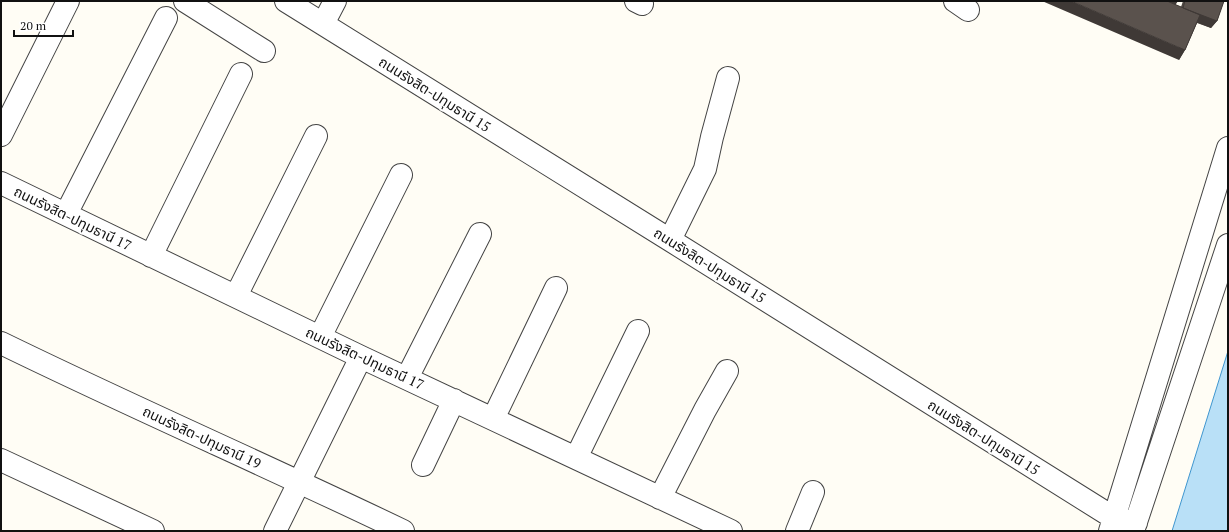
<svg xmlns="http://www.w3.org/2000/svg" width="1229" height="532" viewBox="0 0 1229 532" font-family="'PT Serif','Noto Sans Thai',serif">
<rect width="100%" height="100%" fill="#fffdf5"/>
<path fill="#b9e0f7" stroke="#3f96cf" d="M1228,351v180h-56z"/>
<g fill="none" stroke-linecap="round" stroke-linejoin="round">
<defs>
<path id="minor" d="M185,1l79,50
M286,1l384,239 444,278 22,5
M636,1l6,3
M955,1l13,9
M323,24l12,-23
M1,135l67,-134
M1,183l360,174 370,174
M66,214l100,-196
M670,240l35,-71 7,-32 16,-59
M151,256l90,-182
M236,296l80,-160
M320,337l81,-162
M1,343c133,65 269,124 402,188
M407,378l73,-144
M493,419l63,-131
M576,458l62,-127
M1,460l152,71
M423,465l31,-65
M660,498l45,-88 22,-39
M275,531l86,-174
M797,531l16,-39
M1110,531l118,-383
M1133,531l95,-286"/>
</defs>
<use href="#minor" stroke="#444" stroke-width="24"/>
<use href="#minor" stroke="#fff" stroke-width="22"/>
</g>
<path fill="#4d4742" d="M1183,1h41l-7,20 -6,7 -14,-5 -12,27 -6,10 -3,-55 5,2z"/>
<path fill="#3f3936" d="M1042,1h29l114,49 -6,10z
M1159,1h19l-4,6z
M1183,8l34,13 -6,7 -33,-13z"/>
<path fill="#5a524d" stroke="#3f3936" d="M1071,1h96l33,14 -15,35z
M1185,1h39l-7,20 -34,-13z"/>
<g text-anchor="middle" dominant-baseline="central" stroke-width="4" stroke-linejoin="round" paint-order="stroke">
<g font-size="14" fill="#111" stroke="#fff">
<text transform="translate(435 94) rotate(32)">ถนนรังสิต-ปทุมธานี 15</text>
<text transform="translate(73 218) rotate(26)">ถนนรังสิต-ปทุมธานี 17</text>
<text transform="translate(710 265) rotate(32)">ถนนรังสิต-ปทุมธานี 15</text>
<text transform="translate(365 358) rotate(25)">ถนนรังสิต-ปทุมธานี 17</text>
<text transform="translate(202 437) rotate(25)">ถนนรังสิต-ปทุมธานี 19</text>
<text transform="translate(984 437) rotate(32)">ถนนรังสิต-ปทุมธานี 15</text>
</g>
</g>
<rect width="1229" height="532" fill="none" stroke="#111111" stroke-width="4"/>
<path d="M14 30v6h59v-6" fill="none" stroke="#111111" stroke-width="2"/>
<text x="20" y="30" font-size="12" fill="#111111" stroke="#ffffff" stroke-width="3" paint-order="stroke">20 m</text>
</svg>
